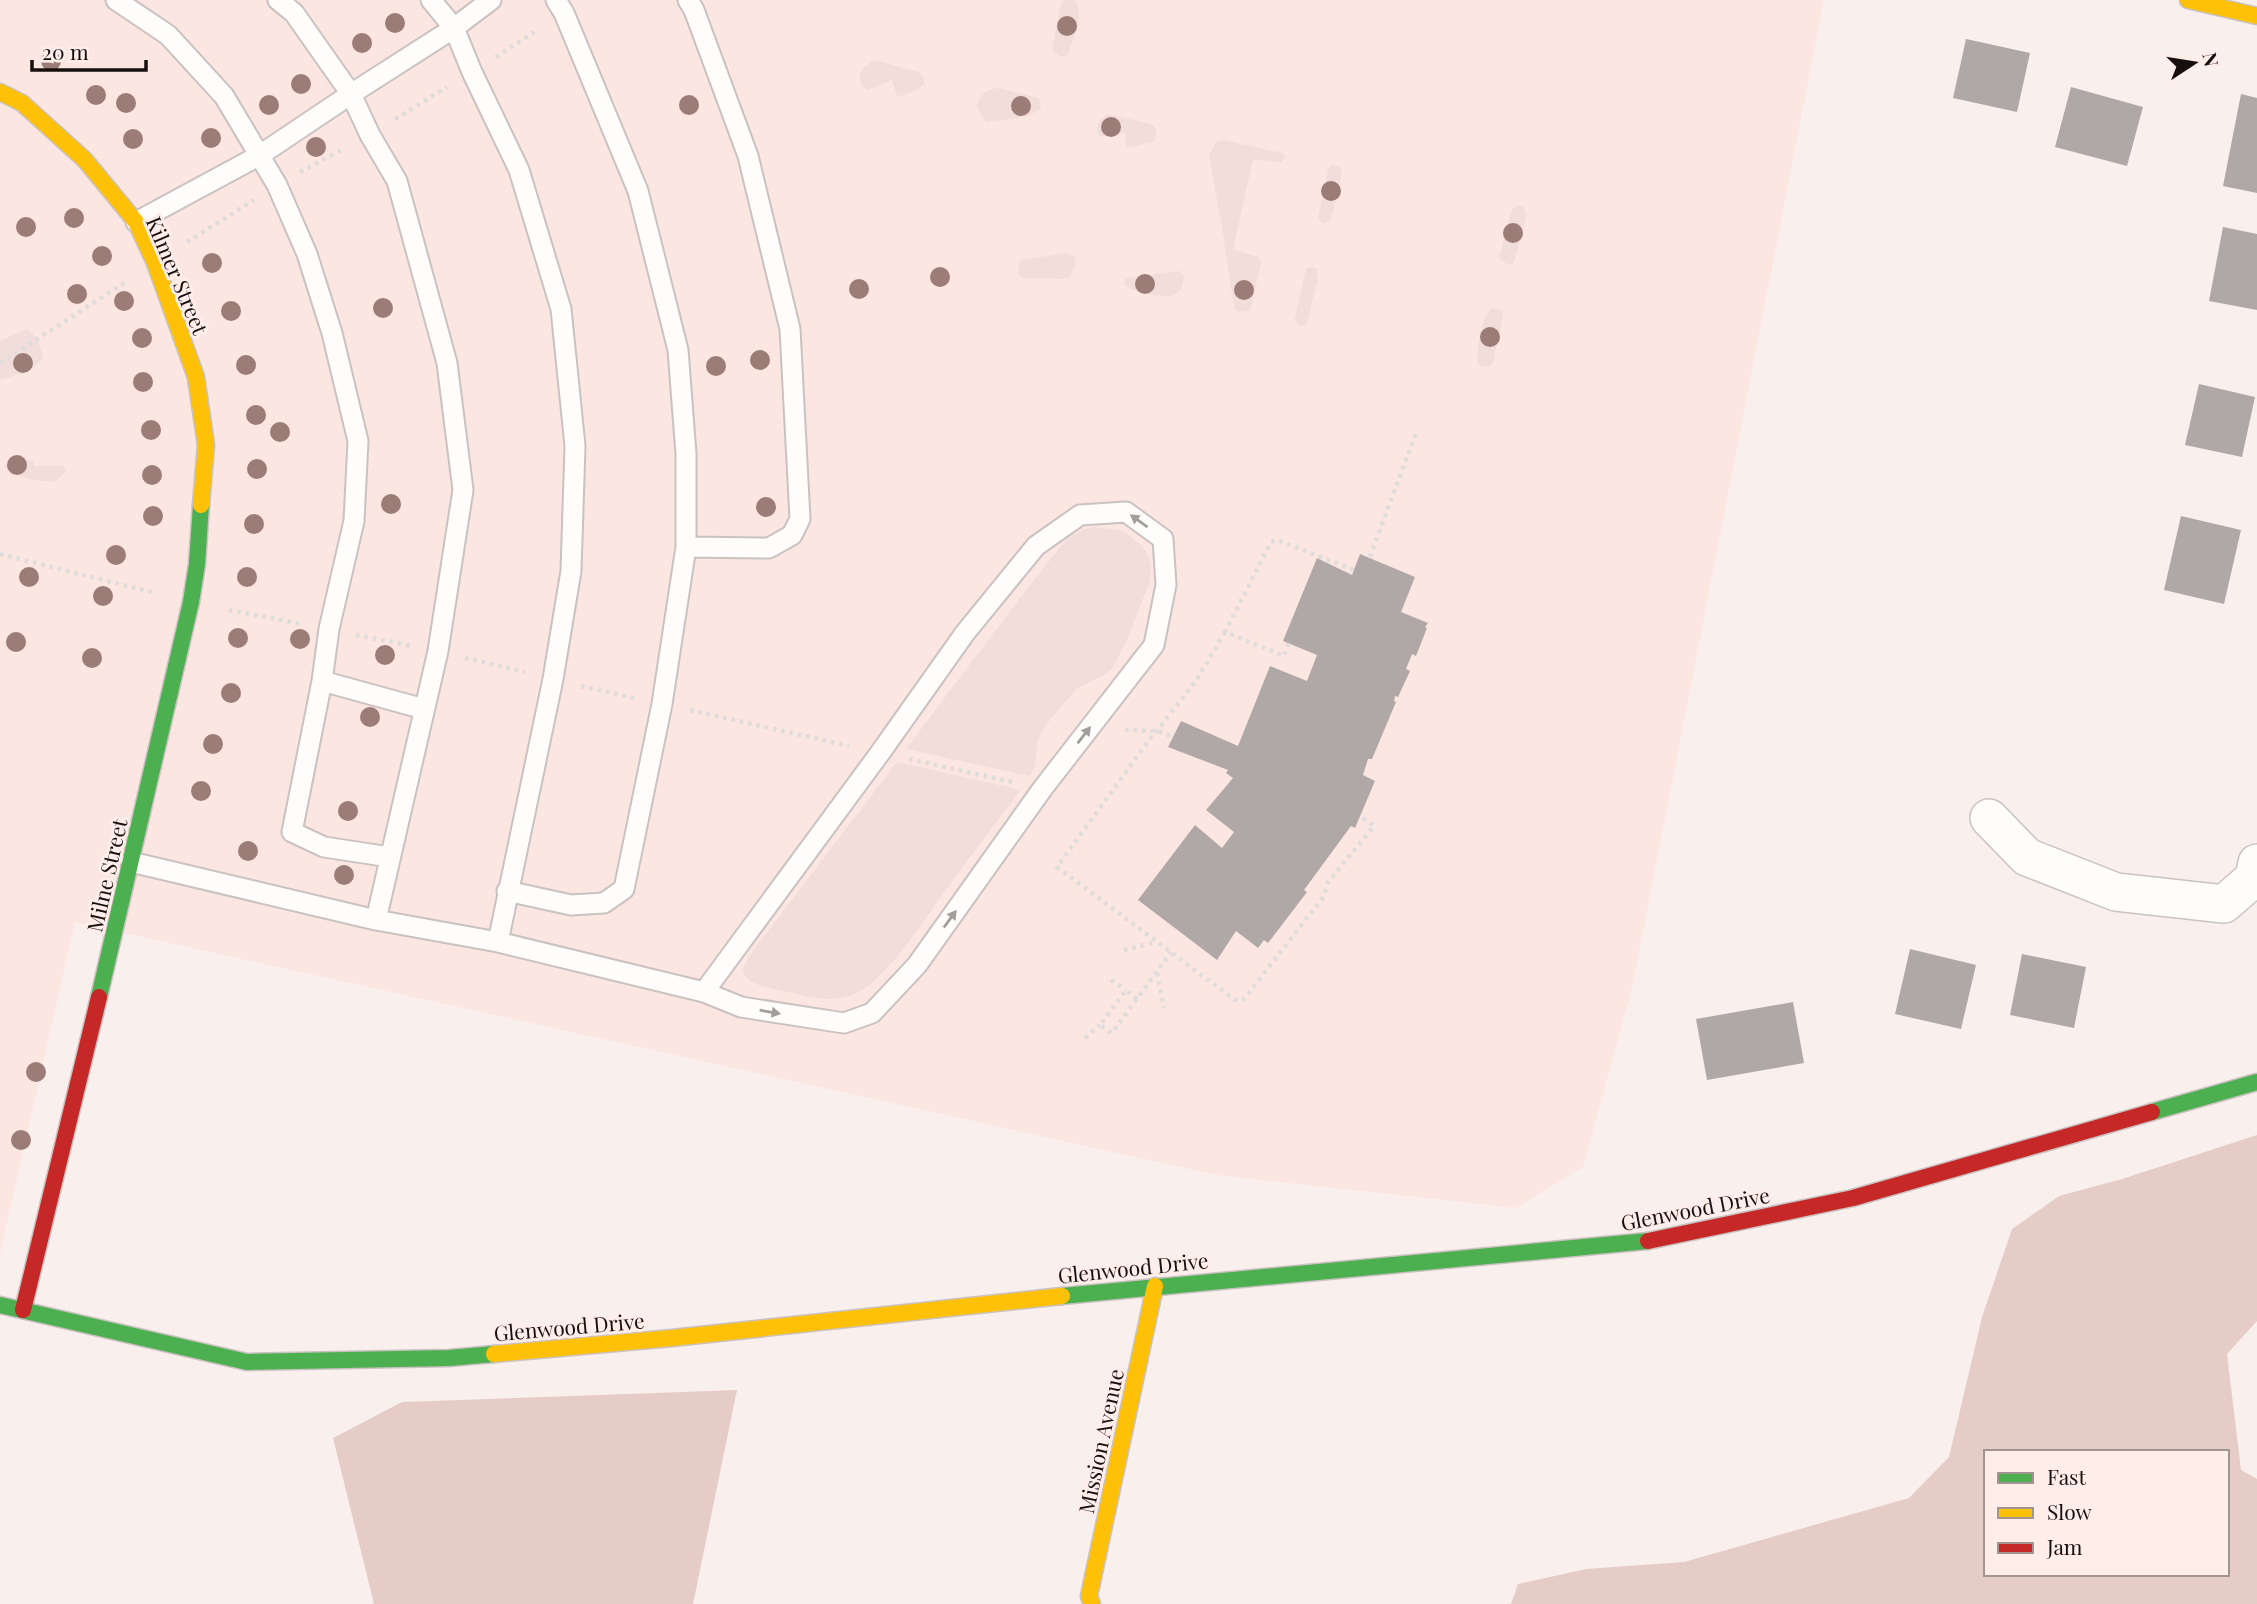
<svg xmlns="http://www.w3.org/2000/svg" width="2257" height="1604" viewBox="0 0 2257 1604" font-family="'Playfair Display',serif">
<rect width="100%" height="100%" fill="#f9f0ee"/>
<path fill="#fbe6e2" d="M0,0h1824l-192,989 -49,178 -67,41 -300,-33 -1141,-253 -75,332z"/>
<path fill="#f1deda" d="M1064,0h10c12,12 -1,38 -5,53l-4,4 -6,-1 -7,-6 8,-44z
M874,60l44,12 6,6v6l-8,7 -19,6 -5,-17 -24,10 -6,-4 -3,-10 4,-8z
M999,88l39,10 3,7 -1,5 -15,7 -39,5 -9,-15c3,-13 9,-18 22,-19z
M1108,114l43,10 5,5v10l-3,3 -28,6 1,-15 -25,4 -3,-3c-2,-10 1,-15 10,-20z
M1224,140l58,13 3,2 -3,8 -29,-4 -20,91 26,7 2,5 -9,42 -2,6 -7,2 -6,-1 -3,-4 -12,-80 -13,-71 7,-14z
M1333,164l8,4 1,5 -11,47 -9,4 -4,-7 10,-47z
M1518,205l5,2 4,7 -12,45 -2,5c-6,1 -10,-2 -14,-6l12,-47z
M1065,253l10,4 1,5 -6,15 -6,2 -42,-1 -4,-5 1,-9 3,-4z
M1309,267l8,2 1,9 -10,42 -3,5 -5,1 -5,-5v-4l11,-48z
M1180,271l4,5c-1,8 -2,15 -10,19 -10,4 -43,-3 -49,-10l1,-7z
M1491,308l10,2 2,6 -10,47 -4,4 -10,-1c-5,-13 3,-47 12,-58z
M27,329c9,5 13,18 16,27 -7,16 -28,19 -43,24v-39z
M34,460v6l28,-1 4,6 -9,10c-14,2 -44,-4 -53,-15l6,-5z
M1096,527l27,4 19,15 6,9 3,13 -1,13 -23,59 -15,29 -8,6 -28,14 -31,37 -7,14 -3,26 -5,10 -124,-27 120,-159 40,-50 18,-11z
M897,762l124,28c-27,35 -54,71 -80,107 -21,28 -57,86 -89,98 -21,8 -43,2 -63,-3 -17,-4 -39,-5 -47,-21l7,-15z"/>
<path fill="#e6ccc6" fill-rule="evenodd" d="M2257,1135v186l-30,33 14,116 16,9v125h-746l7,-20 68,-15 98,-7 225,-64 40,-41 33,-140 30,-88 47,-33 63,-17zM1986,1452h241v122h-241z
M737,1390l-44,214h-319l-41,-166 69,-36z"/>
<path fill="#b0a8a6" d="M1966,39l64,14 -13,59 -64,-14z
M2071,87l72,20 -16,59 -72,-19z
M2241,94l16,4v95l-34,-7z
M2223,227l34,7v76l-48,-9z
M2199,384l56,13 -13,60 -57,-12z
M2181,516l60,14 -17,74 -60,-14z
M1360,554l55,23 -14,35 27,11 -3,4 2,1 -11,28 -4,-2 -6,15 4,2 -12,26 -3,-1 -1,5 2,1 -24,57h-4l-5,16 12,6 -20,47 -4,-2 -47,64 3,2 -39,51 -4,-3 -6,8 -22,-17 -19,29 -79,-60 57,-75 27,23 12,-16 -28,-22 27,-32 -7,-5 2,-3 -60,-23 13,-26 57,25 32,-80 37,15 10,-26 -34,-14 34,-83 35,17z
M1910,949l66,16 -15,64 -66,-15z
M2022,954l64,13 -12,61 -64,-13z
M1793,1002l11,61 -97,17 -11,-61z"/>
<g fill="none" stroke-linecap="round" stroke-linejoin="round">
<defs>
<path id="lane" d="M116,0l52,35 56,61 53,89 30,69 25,79 26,108 -4,80 -25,108 -7,52 -30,151 32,15 66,10
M278,0l16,13 57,81 19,41 27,46 50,182 16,127 -25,161 -62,269
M431,0l23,28 18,44 47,98 42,139 14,137 -4,125 -18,108 -55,263
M136,222l124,-67 91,-61 103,-66 37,-28
M686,547l83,1 23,-13 8,-16 -10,-190 -42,-173 -54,-146 -6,-10
M322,681l102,28
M131,862l245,58 122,22 206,50 37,15 103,16 28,-10 45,-48 126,-177 111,-143 12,-60 -3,-46 -37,-27 -46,3 -44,31 -71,87 -85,120 -176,239
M507,891l64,14 33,-2 20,-14 38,-185 24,-157v-93l-8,-104 -40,-159 -74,-178 -8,-13"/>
<path id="street" d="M1989,818l38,39 89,35 108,12 30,-26 3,-15"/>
<path id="fast" d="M99,997l92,-395 6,-38 4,-59
M2152,1112l105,-30
M1062,1296l586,-55
M0,1305l247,57 202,-4 45,-4"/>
<path id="slow" d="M2188,0l69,16
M0,92l22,11 63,57 51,62 19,41 41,114 10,68 -5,60
M494,1354l178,-16 390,-42
M1092,1604l-3,-8 66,-310"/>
<path id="jam" d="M1648,1241l205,-43 299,-86
M23,1310l76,-313"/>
</defs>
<use href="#lane" stroke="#cac2c0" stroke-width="23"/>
<use href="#street" stroke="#cac2c0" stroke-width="40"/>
<use href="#fast" stroke="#cac2c0" stroke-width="19"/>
<use href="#slow" stroke="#cac2c0" stroke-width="19"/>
<use href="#jam" stroke="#cac2c0" stroke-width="19"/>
<path stroke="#dfdcdb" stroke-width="4.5" stroke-dasharray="3.5 5" stroke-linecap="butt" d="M496,57l43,-28
M395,119l52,-32
M300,172l45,-24
M187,242l67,-42
M0,363l124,-80
M0,554l155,39
M1370,557l47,-127
M229,610l73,14
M1225,632l-29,49 -49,62 -90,124 178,133 9,-1 80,-103 4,-14 46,-56 -14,-10
M356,635l56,11
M1288,643l-4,13 -59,-24 46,-90 6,-2 77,30
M465,658l60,14
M581,686l53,12
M690,710l159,36
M1125,730l32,1 16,6
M909,759l104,23
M1124,950l33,-8
M1157,973l7,35
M1111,980l15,10
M1137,999l-11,-9 -26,35 12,8 59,-81
M1085,1038l15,-13"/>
<use href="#lane" stroke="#fefdfc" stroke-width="19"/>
<use href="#street" stroke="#fefdfc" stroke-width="37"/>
<use href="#fast" stroke="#4caf50" stroke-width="16"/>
<use href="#slow" stroke="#ffc107" stroke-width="16"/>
<use href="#jam" stroke="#c62828" stroke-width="16"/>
</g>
<g fill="#9c7c77">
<circle cx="395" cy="23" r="10"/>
<circle cx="1067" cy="26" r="10"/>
<circle cx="362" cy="43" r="10"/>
<circle cx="51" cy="61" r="10"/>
<circle cx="301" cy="84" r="10"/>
<circle cx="96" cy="95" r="10"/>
<circle cx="126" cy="103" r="10"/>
<circle cx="269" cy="105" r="10"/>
<circle cx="689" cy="105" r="10"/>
<circle cx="1021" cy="106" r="10"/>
<circle cx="1111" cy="127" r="10"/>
<circle cx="211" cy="138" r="10"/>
<circle cx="133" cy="139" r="10"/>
<circle cx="316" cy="147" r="10"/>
<circle cx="1331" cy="191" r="10"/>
<circle cx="74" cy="218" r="10"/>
<circle cx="26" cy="227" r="10"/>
<circle cx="1513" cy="233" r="10"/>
<circle cx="102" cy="256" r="10"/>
<circle cx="212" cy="263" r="10"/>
<circle cx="940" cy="277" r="10"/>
<circle cx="1145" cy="284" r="10"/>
<circle cx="859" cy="289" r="10"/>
<circle cx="1244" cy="290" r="10"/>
<circle cx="77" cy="294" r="10"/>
<circle cx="124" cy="301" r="10"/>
<circle cx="383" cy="308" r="10"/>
<circle cx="231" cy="311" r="10"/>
<circle cx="1490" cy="337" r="10"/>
<circle cx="142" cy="338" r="10"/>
<circle cx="760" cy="360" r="10"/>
<circle cx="23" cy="363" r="10"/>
<circle cx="246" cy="365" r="10"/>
<circle cx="716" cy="366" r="10"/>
<circle cx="143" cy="382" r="10"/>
<circle cx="256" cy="415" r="10"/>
<circle cx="151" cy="430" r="10"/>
<circle cx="280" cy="432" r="10"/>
<circle cx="17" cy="465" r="10"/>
<circle cx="257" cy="469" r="10"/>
<circle cx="152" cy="475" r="10"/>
<circle cx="391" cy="504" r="10"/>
<circle cx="766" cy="507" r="10"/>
<circle cx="153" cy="516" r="10"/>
<circle cx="254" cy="524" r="10"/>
<circle cx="116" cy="555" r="10"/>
<circle cx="29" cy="577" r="10"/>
<circle cx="247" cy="577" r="10"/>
<circle cx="103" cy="596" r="10"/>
<circle cx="238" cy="638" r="10"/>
<circle cx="300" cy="639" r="10"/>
<circle cx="16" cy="642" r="10"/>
<circle cx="385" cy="655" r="10"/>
<circle cx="92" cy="658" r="10"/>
<circle cx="231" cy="693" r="10"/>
<circle cx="370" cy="717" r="10"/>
<circle cx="213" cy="744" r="10"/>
<circle cx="201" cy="791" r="10"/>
<circle cx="348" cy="811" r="10"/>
<circle cx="248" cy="851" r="10"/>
<circle cx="344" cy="875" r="10"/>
<circle cx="36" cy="1072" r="10"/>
<circle cx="21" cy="1140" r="10"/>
</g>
<defs><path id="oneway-solid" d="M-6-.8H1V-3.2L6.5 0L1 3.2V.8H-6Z" transform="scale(1.75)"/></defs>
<g fill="#a19e9d">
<use href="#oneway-solid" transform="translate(1139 521) rotate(-144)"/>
<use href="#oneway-solid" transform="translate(1084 735) rotate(-52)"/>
<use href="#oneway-solid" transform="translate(950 919) rotate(-54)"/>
<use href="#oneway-solid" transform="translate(770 1012) rotate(10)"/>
</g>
<g text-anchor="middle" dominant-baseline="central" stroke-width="6" stroke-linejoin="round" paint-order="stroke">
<g font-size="21" fill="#160f0e" stroke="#feede9">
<text transform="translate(178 275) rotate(67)">Kilmer Street</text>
<text transform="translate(106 875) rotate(-77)">Milne Street</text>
<text transform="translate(1695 1208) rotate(-11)">Glenwood Drive</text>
<text transform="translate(1133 1267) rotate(-6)">Glenwood Drive</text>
<text transform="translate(569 1326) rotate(-5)">Glenwood Drive</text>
<text transform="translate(1100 1441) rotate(-78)">Mission Avenue</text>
</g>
</g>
<rect x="1984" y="1450" width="245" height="126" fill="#feede9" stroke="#a19491" stroke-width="2"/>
<rect x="1998" y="1473" width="35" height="10" fill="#4caf50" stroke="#a19491" stroke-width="2"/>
<text x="2047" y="1485" font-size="21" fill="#160f0e">Fast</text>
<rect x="1998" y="1508" width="35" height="10" fill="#ffc107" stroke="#a19491" stroke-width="2"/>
<text x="2047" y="1520" font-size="21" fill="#160f0e">Slow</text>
<rect x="1998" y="1543" width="35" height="10" fill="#c62828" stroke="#a19491" stroke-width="2"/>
<text x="2047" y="1555" font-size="21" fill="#160f0e">Jam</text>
<g transform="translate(2194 63) rotate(78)" stroke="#feede9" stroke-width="5" paint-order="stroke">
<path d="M0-5L12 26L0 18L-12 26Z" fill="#160f0e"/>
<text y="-10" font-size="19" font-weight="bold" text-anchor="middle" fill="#160f0e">N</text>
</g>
<path d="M32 60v10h114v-10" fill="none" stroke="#160f0e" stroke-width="3.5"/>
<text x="42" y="60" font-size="21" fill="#160f0e" stroke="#feede9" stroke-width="5" paint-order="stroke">20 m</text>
</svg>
